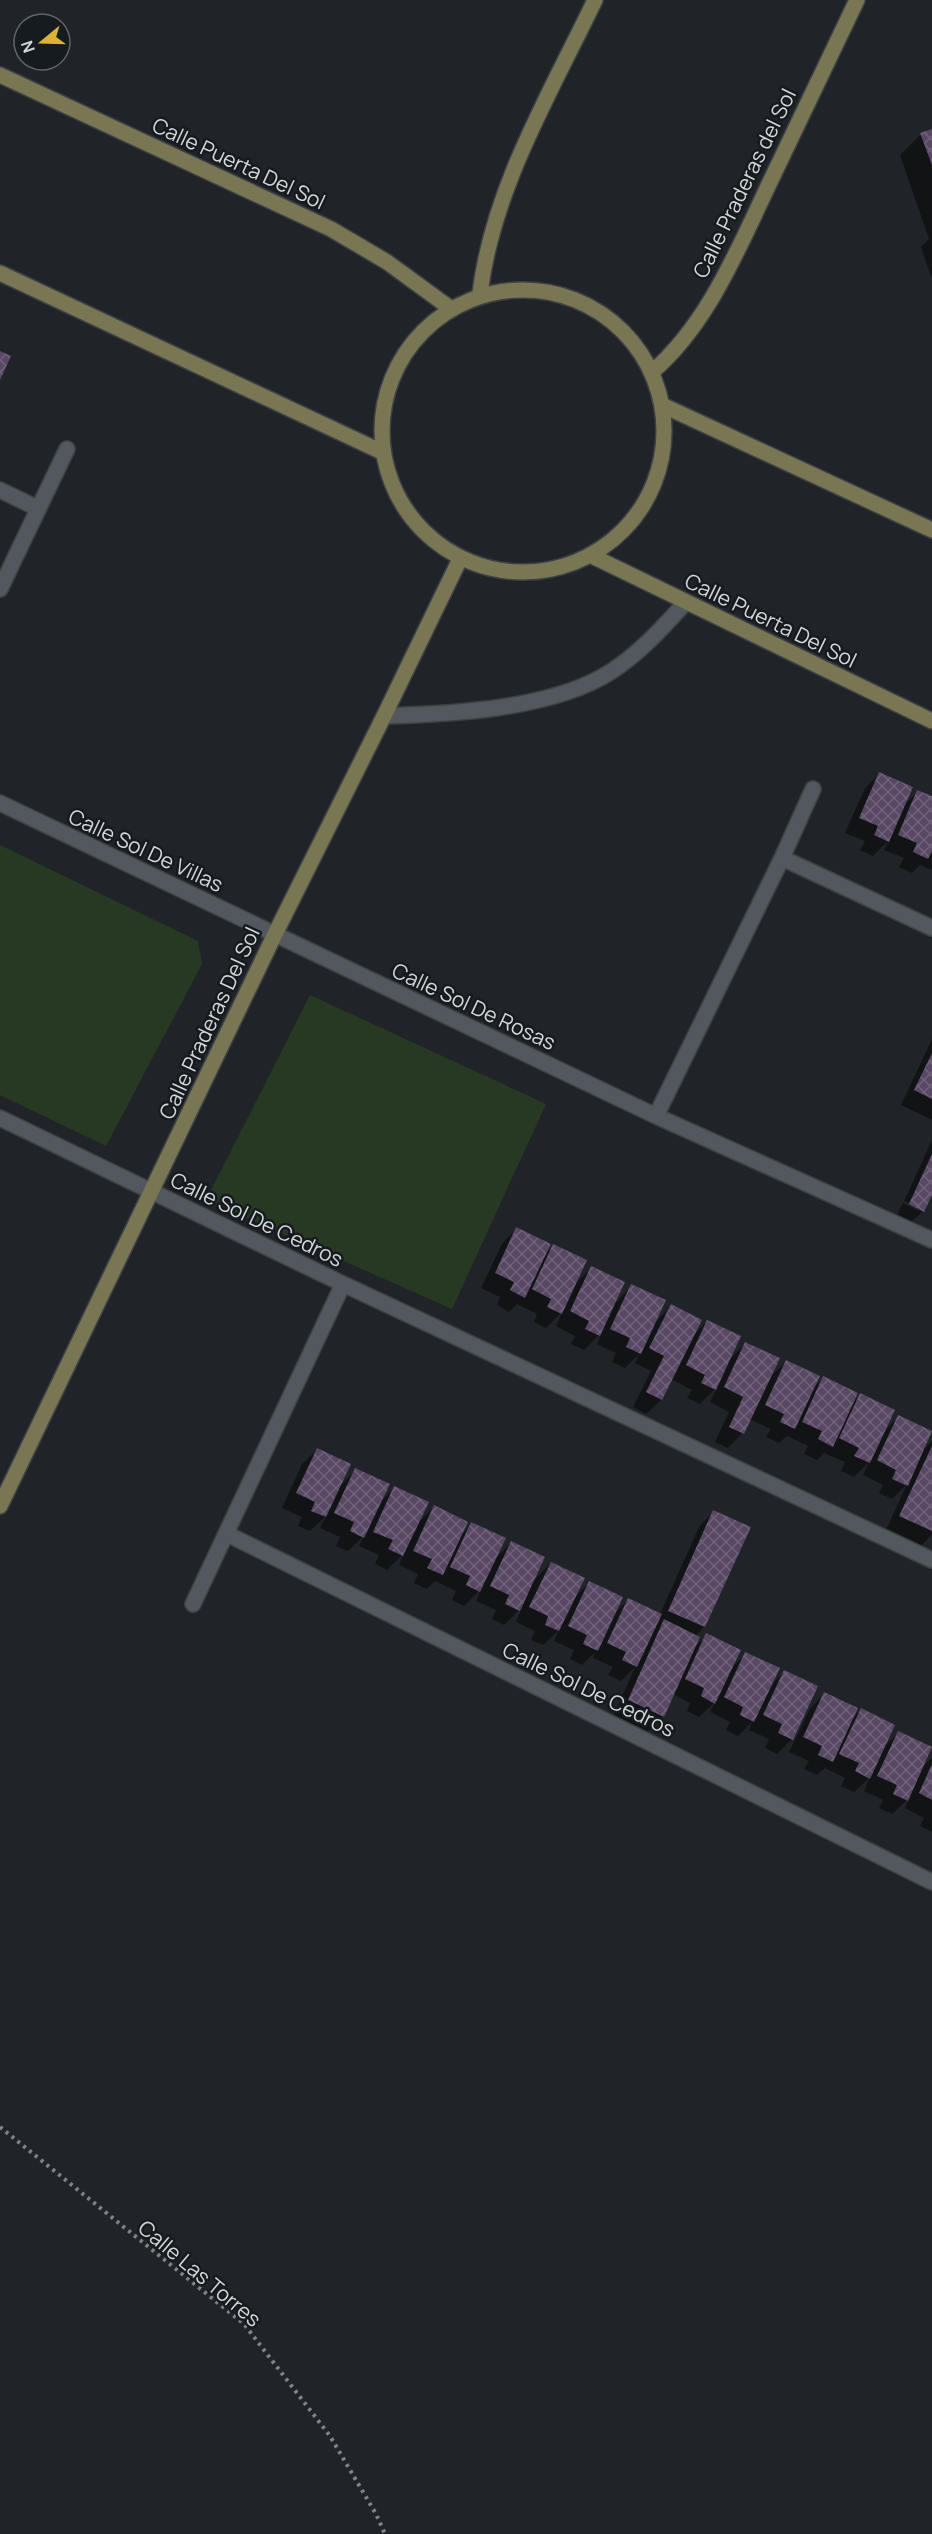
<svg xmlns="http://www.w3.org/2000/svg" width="932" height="2534" viewBox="0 0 932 2534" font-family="Manrope,sans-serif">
<defs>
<pattern id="building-cross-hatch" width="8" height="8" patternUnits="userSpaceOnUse" patternTransform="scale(1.5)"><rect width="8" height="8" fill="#584864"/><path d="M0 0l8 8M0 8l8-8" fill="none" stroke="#6f627a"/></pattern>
</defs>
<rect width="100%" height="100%" fill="#202429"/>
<path fill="#273922" d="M0,845l198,96 4,23 -96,182 -106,-51z
M310,995l236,109 -94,205 -246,-109z"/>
<path fill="#0007" d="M932,130v149l-11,-32 8,-8 -29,-84 21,-21z
M879,774l25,31 14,-14 14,7v72l-12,-5 -8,8 -13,-6 5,-9 -20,-8 4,-9 -15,15 -13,-6 5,-9 -20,-8 20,-45z
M932,1039v81l-31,-15z
M932,1140v51l-9,20 -15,14 -13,-6 8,-16 16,8v-4l-15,-6z
M516,1229l28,26 9,-9 21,39 17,-17 23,36 18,-18 22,38 17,-18 23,28 13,-12 22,38 16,-16 23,35 18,-17 26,27 12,-11 27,26 9,-9 23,38 15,-16 25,33 9,-9v93l-12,13 -34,-17 21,-46 -15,15 -13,-6 4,-8 -20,-10 6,-13 -15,15 -13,-6 4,-9 -21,-9 -7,7 -13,-6 4,-8 -21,-10 -8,7 -13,-6 5,-8 -22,-10 -7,14 -14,15 -13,-6 14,-30 -19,-10 7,-15 -17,17 -13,-6 5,-8 -21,-11 -10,21 -15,14 -13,-7 18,-36 -16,-8 4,-9 -14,14 -13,-6 4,-9 -19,-9 5,-12 -18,18 -13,-6 4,-8 -19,-10 7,-15 -17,17 -12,-6 3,-8 -20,-10 -8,8 -12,-7 3,-8 -19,-9 21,-44z
M317,1450l23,36 16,-16 24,32 14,-14 24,35 16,-16 26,29 12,-12 23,35 16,-16 21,39 19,-19 23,35 15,-15 25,31 14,-14 32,14 39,-87 14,-15 36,16 -45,99 -9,9 -1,12 13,-13 24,33 15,-14 24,32 14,-14 8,67 -15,15 -12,-6 4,-9 -20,-9 3,-8 -14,14 -12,-6 4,-8 -20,-10 5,-10 -16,15 -12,-6 3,-8 -17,-9 -10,22 -15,15 -34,-16 21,-48 -14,14 -13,-6 5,-8 -20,-9 2,-6 -13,13 -12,-6 4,-9 -20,-9 5,-11 -16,15 -12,-5 4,-9 -19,-9 6,-15 -18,18 -12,-6 4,-9 -20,-9 5,-12 -17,17 -12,-6 4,-9 -21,-10 -8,8 -13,-6 4,-9 -19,-9 5,-12 -17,17 -12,-6 4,-9 -20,-9 5,-10 -16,15 -12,-5 4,-9 -20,-9 6,-12 -16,15 -12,-5 4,-9 -20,-9 20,-44z
M824,1694l28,25 9,-9 22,38 16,-16 23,35 10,-9v74l-12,-6 4,-8 -19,-10 5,-11 -18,17 -13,-6 4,-8 -19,-9 6,-14 -16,15 -13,-6 4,-8 -20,-10 -8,7 -13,-6 5,-8 -20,-9 21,-43z"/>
<path fill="url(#building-cross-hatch)" d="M932,129v36l-12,-32z
M0,351l11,5 -11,24z
M879,772l34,15 -24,55 -15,-7 4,-9 -19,-8z
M917,790l15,6v55l-4,8 -15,-7 4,-9 -19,-8z
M932,1053v46l-18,-9z
M932,1154v41l-8,17 -15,-8z
M516,1227l35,17 -26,54 -15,-8 4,-8 -19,-9z
M553,1244l34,16 -25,54 -15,-7 4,-8 -19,-10z
M591,1266l34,16 -25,54 -15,-7 4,-8 -19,-10z
M631,1284l35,16 -25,54 -15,-7 4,-9 -20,-9z
M671,1304l31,16 -40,80 -16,-8 18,-36 -15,-8z
M707,1320l34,16 -25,54 -15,-7 4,-8 -19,-10z
M745,1342l35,16 -36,76 -15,-7 14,-30 -19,-10z
M786,1360l34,16 -25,53 -15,-7 4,-8 -19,-9z
M823,1376l35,17 -25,54 -15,-8 4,-8 -20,-9z
M860,1393l35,17 -25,53 -16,-7 5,-8 -20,-10z
M898,1415l34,16 -24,55 -16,-7 4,-9 -19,-10z
M932,1446v85l-33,-15z
M317,1448l34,16 -25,53 -15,-6 4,-9 -19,-9z
M355,1468l35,16 -26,54 -14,-7 4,-9 -20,-9z
M394,1486l35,16 -26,54 -15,-7 5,-9 -20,-8z
M434,1505l34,17 -25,53 -16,-7 5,-9 -19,-8z
M713,1510l38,17 -46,100 -37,-16z
M471,1522l35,16 -26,54 -14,-7 4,-9 -20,-9z
M511,1541l34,16 -25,54 -15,-7 4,-9 -19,-9z
M551,1562l34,16 -26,53 -14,-6 3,-9 -19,-9z
M589,1581l34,16 -25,54 -15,-7 4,-9 -19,-9z
M628,1598l34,16 -25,53 -15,-7 4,-8 -19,-9z
M664,1619l36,18 -36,80 -36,-17z
M706,1633l35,17 -26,54 -14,-8 3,-8 -19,-9z
M745,1652l35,16 -26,54 -14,-7 3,-8 -19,-10z
M784,1670l34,16 -25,54 -15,-7 4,-9 -19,-9z
M824,1692l34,16 -25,54 -15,-7 4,-9 -19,-9z
M861,1708l34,17 -25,54 -15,-8 4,-8 -20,-9z
M898,1731l34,16 -24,54 -15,-7 4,-9 -20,-9z
M932,1764v36l-13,-7z"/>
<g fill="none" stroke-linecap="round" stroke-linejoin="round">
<defs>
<path id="lane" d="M384,716c69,-2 170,-7 228,-45 29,-19 51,-44 74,-69"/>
<path id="street" d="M0,490l37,18
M0,589l67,-140
M0,803l656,313 276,124
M782,858l150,70
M656,1116l126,-258 31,-69
M0,1118l343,166 589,276
M227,1534l705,348
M193,1604l150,-320"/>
<path id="secondary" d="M0,75l331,154 56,33 63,46
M0,273l382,179
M382 431a141 141 0 1 1 282 0a141 141 0 1 1-282 0Z
M480,293c13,-105 70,-199 115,-293
M652,372c56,-48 86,-123 118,-190 29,-60 58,-121 87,-182
M662,405l270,125
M592,556l340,165
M0,1506l275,-572 109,-218 76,-157"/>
</defs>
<use href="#lane" stroke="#3d4145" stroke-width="18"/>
<use href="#street" stroke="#3d4145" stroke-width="18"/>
<use href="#secondary" stroke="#3d4145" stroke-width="18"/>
<path stroke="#808487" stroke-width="4" stroke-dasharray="3 4.5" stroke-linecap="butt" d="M0,2127l244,197 86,112 46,78 9,20"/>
<use href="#lane" stroke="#52585d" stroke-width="15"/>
<use href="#street" stroke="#52585d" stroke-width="15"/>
<use href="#secondary" stroke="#797653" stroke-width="15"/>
</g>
<g text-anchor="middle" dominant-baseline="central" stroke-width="5" stroke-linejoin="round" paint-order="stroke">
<g font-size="21" fill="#d2d6d9" stroke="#161b1f">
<text transform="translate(239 163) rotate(25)">Calle Puerta Del Sol</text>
<text transform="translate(744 183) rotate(-64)">Calle Praderas del Sol</text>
<text transform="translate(771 620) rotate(26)">Calle Puerta Del Sol</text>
<text transform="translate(146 850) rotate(25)">Calle Sol De Villas</text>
<text transform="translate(474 1006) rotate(25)">Calle Sol De Rosas</text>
<text transform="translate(209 1023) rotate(-65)">Calle Praderas Del Sol</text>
<text transform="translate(257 1219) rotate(26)">Calle Sol De Cedros</text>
<text transform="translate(589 1689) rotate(26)">Calle Sol De Cedros</text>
<text transform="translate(200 2273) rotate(40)">Calle Las Torres</text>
</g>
</g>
<g transform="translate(42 42) rotate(251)"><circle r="28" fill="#161b1f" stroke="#616669" stroke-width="1.5"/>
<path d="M0-4.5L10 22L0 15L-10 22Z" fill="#ddb133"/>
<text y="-9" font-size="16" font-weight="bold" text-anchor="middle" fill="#d2d6d9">N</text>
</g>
</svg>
